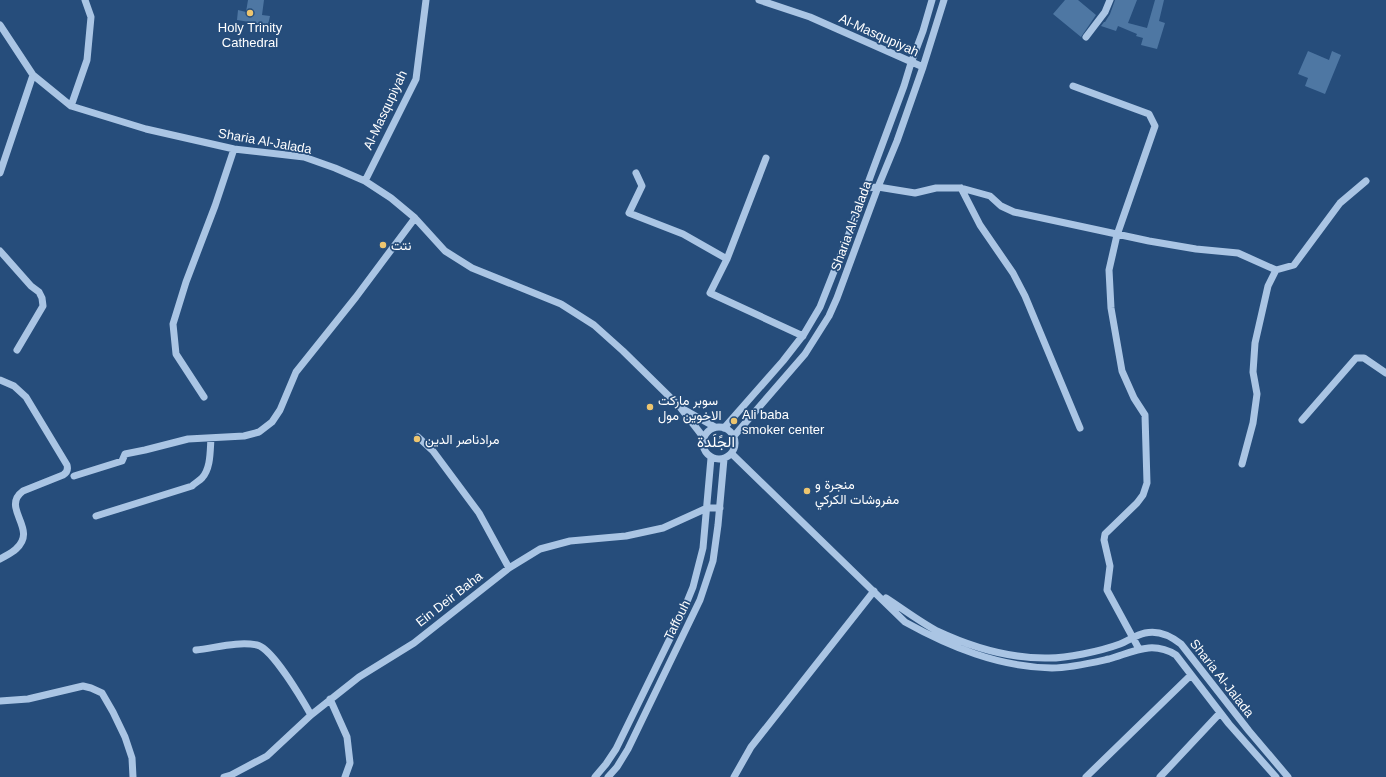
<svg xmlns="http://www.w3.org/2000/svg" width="1386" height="777" viewBox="0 0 1386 777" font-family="Helvetica,Vazirmatn,sans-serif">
<rect width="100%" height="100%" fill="#264d7b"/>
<path fill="#4e77a3" d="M248,0h16l-2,15 8,1 -2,9 -31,-5 1,-10 8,2z
M1065,0h13l18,15 -15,22 -28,-23z
M1115,0h22l-9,23 19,5 8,-28h9l-5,21 6,2 -8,26 -16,-4 2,-7 -7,-2 1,-2 -19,-8 -2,5 -15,-5 3,-4h1l5,-8z
M1308,51l21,9 3,-9 9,4 -16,39 -20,-8 3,-8 -10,-4z"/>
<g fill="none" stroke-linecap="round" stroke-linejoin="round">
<path stroke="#aac5e4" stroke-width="7" d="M759,0l51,17 113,50
M0,25l33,50 38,31 75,23 88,20 70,8 31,11 30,13 26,17 24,20 30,33 27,17 89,36 33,21 29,26 57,56 24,31
M1086,37l19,-25 5,-12
M1073,86l76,28 6,12 -38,109 -8,35 2,38 11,63 12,27 11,17 2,68 -4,12 -6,8 -32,31 -1,6 6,26 -3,24 32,59
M71,106l16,-46 4,-43 -6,-17
M766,158l-39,101 -17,34 93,43
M0,173l33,-98
M636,173l6,13 -13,27 54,21 44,25
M365,181l51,-102 10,-79
M866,188l12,-1 37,6 21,-5h25l29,8 11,10 13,6 135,29 47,8 42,4 38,17 18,-5 46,-62 26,-22
M961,188l19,37 33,48 12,23 55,132
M0,251l31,35 8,6 3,6 1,8 -26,44
M0,380l14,6 12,11 41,68c1,4 0,8 -4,10l-40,16c-23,17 16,38 -7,58 -4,4 -11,7 -16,10
M204,397l-28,-43 -3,-30 13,-42 29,-76 19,-57
M683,409l32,18
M1302,420l54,-62h8l22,15
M703 443a16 16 0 1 1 32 0a16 16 0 1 1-32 0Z
M724,428l59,-67 21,-27 16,-27 32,-81 52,-140 7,-23 12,-32 9,-31
M734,436l71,-82 24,-38 8,-18 41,-111 19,-46 26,-74 21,-67
M418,437l15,14 46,62 30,55
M732,454l173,168c45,25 94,45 147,46 18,0 39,-5 57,-9 24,-7 43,-19 67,-4l53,69 47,53
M1242,464l11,-41 4,-29 -4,-22 2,-29 13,-57 8,-16
M74,476l48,-15 3,-7 20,-4 43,-11 56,-3 15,-4 13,-10 8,-12 16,-38 60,-75 59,-79
M96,516l96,-30c3,-3 7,-5 10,-8 9,-10 8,-27 9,-40
M886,598c17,11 34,24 51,33 34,16 71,27 108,27 20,1 56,-7 75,-14 8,-3 16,-9 25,-11 13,-3 26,3 36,11l68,87 39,46
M196,650c19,-2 42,-9 61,-5 15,3 46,56 54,70
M330,699l17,38 3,26 -5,14
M0,701l28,-2 55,-13 8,2 11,5 11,19 12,25 7,21 1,19
M224,777l7,-2 36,-19 44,-41 48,-38 55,-34 95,-75 31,-19 30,-8 56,-5 37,-8 44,-20h13
M595,777l11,-13 10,-15 66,-135 11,-27 10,-39 8,-90
M608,777l9,-10 11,-18 72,-149 13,-39 5,-36 6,-66
M734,777l17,-30 123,-156
M1086,777l105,-102
M1160,777l60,-64"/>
</g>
<g fill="#edc56f" stroke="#264d7b" stroke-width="1.5">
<circle cx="250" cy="13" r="4"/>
<circle cx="383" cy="245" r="4"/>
<circle cx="650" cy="407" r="4"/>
<circle cx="734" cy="421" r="4"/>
<circle cx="417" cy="439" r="4"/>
<circle cx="807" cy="491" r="4"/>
</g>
<g text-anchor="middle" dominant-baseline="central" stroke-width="3.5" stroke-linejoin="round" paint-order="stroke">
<g font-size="13" fill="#fff" stroke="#264d7b" text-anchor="start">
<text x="250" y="27" text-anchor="middle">Holy Trinity<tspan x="250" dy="15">Cathedral</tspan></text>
<text x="391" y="245">نتت</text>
<text x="658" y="400">سوبر ماركت<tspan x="658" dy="15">الاخوين مول</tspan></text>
<text x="742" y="414">Ali baba<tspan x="742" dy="15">smoker center</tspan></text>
<text x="425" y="439">مرادناصر الدين</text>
<text x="815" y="484">منجرة و<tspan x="815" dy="15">مفروشات الكركي</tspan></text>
</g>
<g font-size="13" fill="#fff" stroke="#264d7b">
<text transform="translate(879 35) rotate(24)">Al-Masqupiyah</text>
<text transform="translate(385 110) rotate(-65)">Al-Masqupiyah</text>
<text transform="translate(265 141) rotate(10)">Sharia Al-Jalada</text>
<text transform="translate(851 226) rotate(-70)">Sharia Al-Jalada</text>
<text transform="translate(449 599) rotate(-38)">Ein Deir Baha</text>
<text transform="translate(677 620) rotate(-64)">Taffouh</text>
<text transform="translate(1222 678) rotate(52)">Sharia Al-Jalada</text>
</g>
<g font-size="15" fill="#fff" stroke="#264d7b">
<text x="716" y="441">الجًلَدة</text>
</g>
</g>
</svg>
